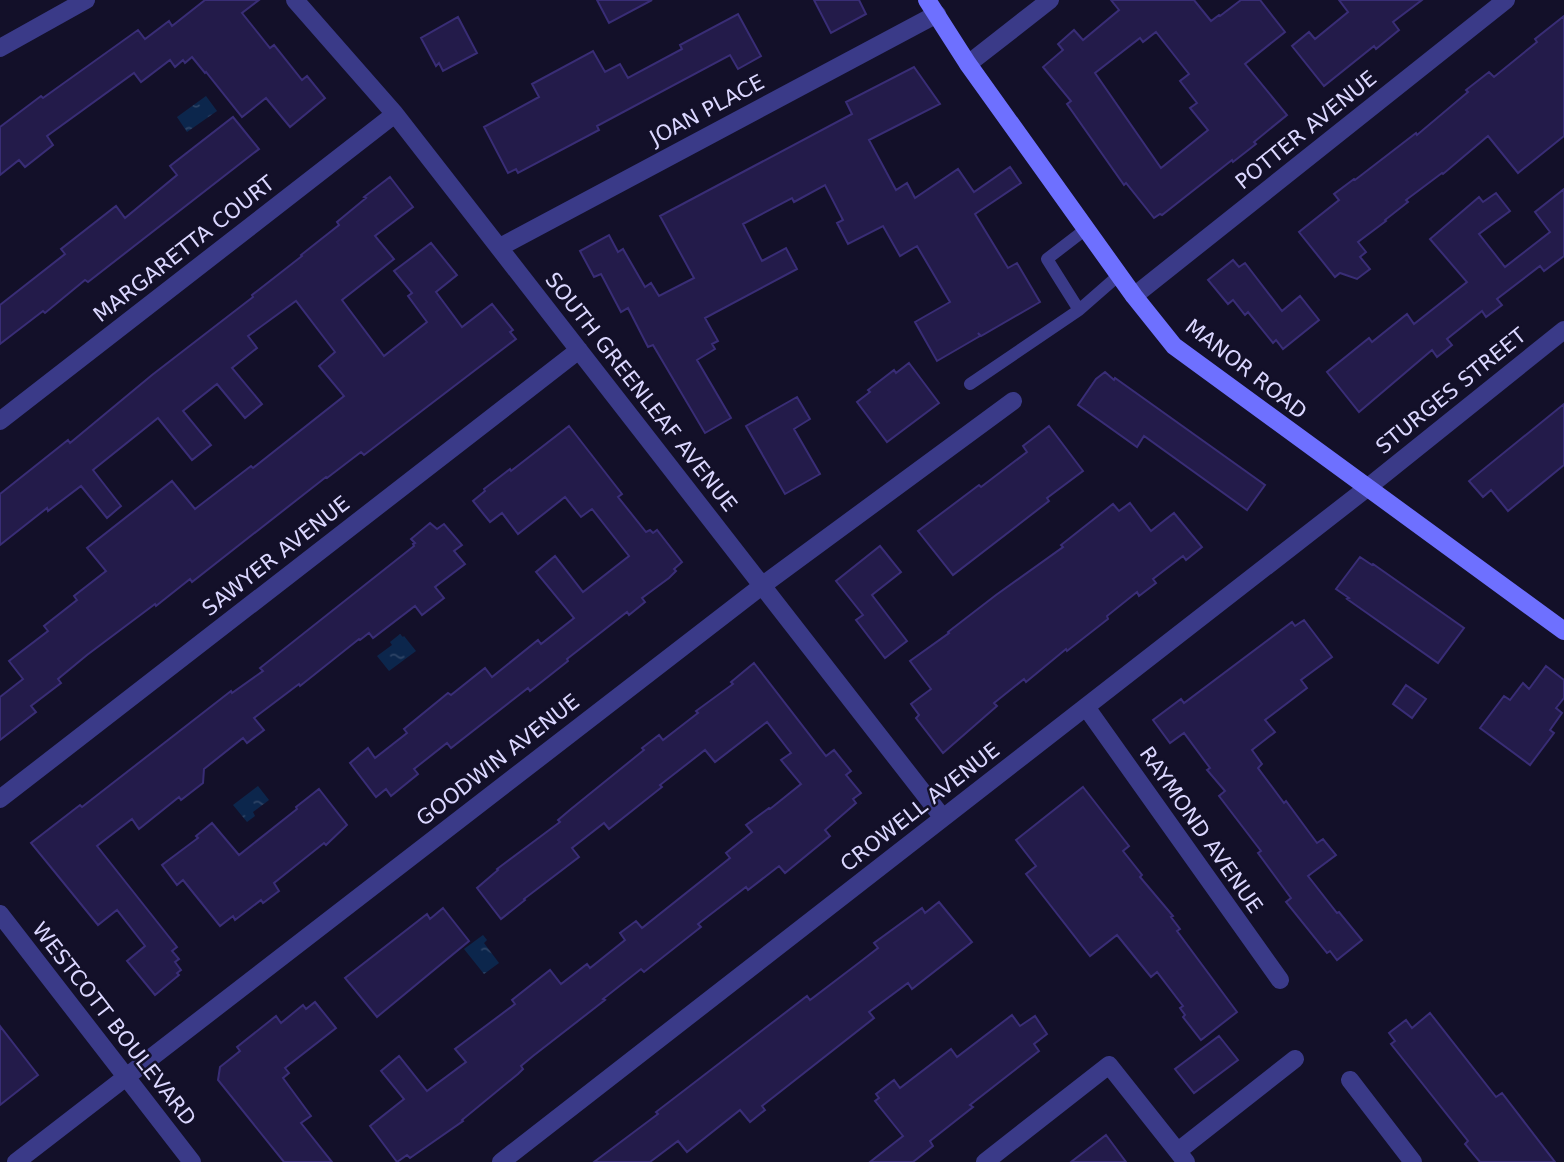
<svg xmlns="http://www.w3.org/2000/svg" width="1564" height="1162" viewBox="0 0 1564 1162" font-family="'DejaVu Sans',sans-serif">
<defs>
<pattern id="water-ripples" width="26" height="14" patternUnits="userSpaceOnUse" patternTransform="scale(1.75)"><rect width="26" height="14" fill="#0c264c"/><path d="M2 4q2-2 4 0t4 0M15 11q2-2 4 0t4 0" fill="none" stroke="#2f4567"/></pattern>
</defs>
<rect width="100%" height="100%" fill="#131029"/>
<path fill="url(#water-ripples)" d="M206,96l11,15 -30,21 -10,-15z
M400,634l3,3 1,-1 12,15 -27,20 -12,-15 15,-11 -2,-3z
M258,786l11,14 -16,12 2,4 -8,6 -14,-17z
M483,935l4,5 -3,3 15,20 -15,11 -20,-25z"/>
<path fill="#231b4a" stroke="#392d76" stroke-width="2" fill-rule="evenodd" d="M205,0h54l-17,13 28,35 4,-3 28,35 5,-4 18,22 -35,29 -24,-29 -24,19 -36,-45 -1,1 -13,-16 -7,6 -2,-3 -8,7 -5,-7 -29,22 -7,-9 -87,63 6,9 -28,22 -6,-7 -19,15v-48l41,-31 2,2 95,-68 7,9 24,-18 3,5z
M597,0h55l-43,23z
M814,0h45l7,14 -35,19z
M1111,0h83l17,21 8,-6 1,1 21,-16h19l25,32 -40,32 42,51 -33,27 2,2 -23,18 -1,-2 -70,55 -2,-1 -6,4 -28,-35 -2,2 -57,-81 4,-3 -28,-34 20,-17 -5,-6 16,-14 9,10 36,-30zM1156,32l33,42 -9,7 17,22 -7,5 18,22 -47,38 -66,-95 45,-35 3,4z
M1339,0h83l-29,22 6,8 -23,19 -2,-3 -50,40 -32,-40 17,-14 6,7 33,-27z
M738,14l23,42 -23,13 -8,-14 -133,71 2,4 -81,43 -2,-4 -8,4 -24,-46 55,-30 -7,-13 61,-33 12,21 15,-8 8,14 54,-29 -2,-4z
M1564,16v120l-46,37 -30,-37 -45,38 -1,-1 -36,27 2,2 -23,18 1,1 -28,21 8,10 -6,5 10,12 -13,10 -17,-6 -5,4 -36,-45 40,-32 -5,-6 20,-15 1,1 61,-47 1,2 51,-43 -2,-2 23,-18 5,5 43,-35 -2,-3z
M458,17l19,36 -34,18 -4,-8 -3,3 -15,-28z
M914,67l26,37 -71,36 27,50 11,-7 8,15 43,-29 16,23 36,-25 11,16 -46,31 33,54 9,-5 23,39 -59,34 -3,-3 2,3 -43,25 -22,-39 35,-20 -33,-56 -17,10 -17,-30 -35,18 -11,-21 6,-3 -18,-35 -31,17 -2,-4 -49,26 19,37 24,-13 11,21 -92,49 13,23 -6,3 3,5 -18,11 34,58 -26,15 -52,-88 -5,2 -20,-39 -7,4 -20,-38 -7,3 -14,-26 29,-16 9,17 5,-3 22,38 6,-4 8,13 35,-18 -34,-62 192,-102 -6,-12z
M233,117l26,32 -171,133 -3,-2 -40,33 -2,-2 -43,33v-39l65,-51 -4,-5 55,-43 9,12 52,-43 -7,-9z
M390,177l23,30 -38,29 19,23 -52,41 42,56 43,-34 -19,-26 4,-3 -18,-22 37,-28 26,32 -21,17 26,35 30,-23 21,26 -3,2 6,7 -152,116 -3,-3 -34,26 -1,-1 -134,105 -2,-3 -34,27 -1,-2 -68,51 -29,24 3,4 -30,23 5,6 -36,28v-43l23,-18 -14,-18 39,-30 -4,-5 33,-26 -3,-4 32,-25 -19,-23 85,-67 23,28 56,-43 2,2 91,-72 -25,-30 16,-14 -39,-51 -48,35 9,12 -25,20 30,36 -17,14 -28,-34 -34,27 28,34 -19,15 -34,-42 -65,52 28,36 -14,12 -26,-32 -33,25 -1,-3 -47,37v-51l68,-54 2,3 82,-68 101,-78 -1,-2 50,-39 -1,-1 38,-30 -2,-3 29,-24 -2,-1z
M1564,189v67l-20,15 -4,-5 -43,33 5,6 -16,12 -4,-6 -35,28 5,6 -15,12 -5,-7 -73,62 -32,-40 42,-34 3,4 35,-28 7,10 53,-42 -37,-43 49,-42 4,5 13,-9 14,18 -31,23 26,33 45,-35 -15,-20z
M1233,260l6,7 6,-4 37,48 18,-15 19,24 -36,29 -7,-9 -3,3 -25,-31 -3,3 -12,-15 -5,4 -20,-24z
M909,363l30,40 -52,39 -30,-40 13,-10 -2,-2 26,-20 2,3z
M1105,372l9,8 1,-2 150,107 -18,25 -103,-74 -7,11 -59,-42 18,-26z
M797,397l13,22 -16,10 26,45 -35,20 -39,-68z
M1564,404v61l-56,46 -17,-21 -8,7 -14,-16z
M569,426l53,68 -4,3 28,35 4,-2 3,3 4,-3 25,32 -8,7 2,2 -7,7 -27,20 3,4 -16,13 -2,-3 -60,47 1,2 -38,30 -2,-3 -77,60 -4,-5 -33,26 4,5 -27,22 -5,-7 -10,8 -26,-34 18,-15 7,10 32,-25 -3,-4 44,-36 3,2 34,-27 7,9 46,-37 3,4 33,-26 -38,-46 19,-16 28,36 46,-36 -37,-47 -11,8 -16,-20 -47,37 -16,-21 -12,9 -17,-21 12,-10 -1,-2 26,-20 1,2z
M1049,426l34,45 -36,27 2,3 -96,74 -35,-44 61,-46 2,2 46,-35 -4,-6z
M1130,503l21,28 23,-18 28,34 -16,13 -3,-4 -30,23 3,4 -17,13 -2,-4 -30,24 1,3 -41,32 -1,-2 -40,33 -2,-3 -30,24 3,3 -54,47 -27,-35 3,-3 -8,-11 20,-15 -21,-28 39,-28 -1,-1 48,-37 67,-48 -2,-2 52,-41 6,7z
M430,523l7,6 7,-5 18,21 -8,6 11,13 -30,23 9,11 -22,17 -7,-9 -42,32 -4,-5 -9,7 -1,-1 -59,47 -1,-2 -45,34 10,12 -17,13 -4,-5 -39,31 -1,14 -22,17 -2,-3 -40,32 -7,-10 -35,27 80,101 -5,4 7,8 -4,3 6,8 -4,3 2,2 -24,20 -28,-34 18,-15 -28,-36 -19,15 -67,-82 49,-38 2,2 149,-116 1,2 31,-22 -3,-3 154,-122 -1,-2 2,-1 -4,-4z
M880,546l21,26 -29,23 35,46 -22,17 -29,-38 7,-5 -27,-34z
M1360,557l12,8 1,-1 91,64 -26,35 -91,-64 2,-1 -13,-9z
M1304,620l28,37 -31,23 6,8 -42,32 10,12 -23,18 10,14 -4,4 26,35 2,-2 31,42 6,-4 13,16 -28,21 29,37 2,-1 23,28 -25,20 -7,-9 -3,2 -41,-51 5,-4 -33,-45 3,-2 -42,-55 6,-5 -18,-21 3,-2 -26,-35 -14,10 -17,-23 28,-21 3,4 108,-81 3,4z
M754,663l72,93 8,-6 17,21 -5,4 15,18 -8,6 3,4 -31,27 5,6 -45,37 -6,-7 -31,24 -2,-3 -48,37 3,3 -57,45 -3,-3 -38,30 2,1 -72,56 -12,10 2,3 -5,5 -56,46 1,1 -53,37 -3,-3 -10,7 -27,-36 34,-27 -23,-28 18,-15 28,35 39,-29 -11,-13 60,-45 -3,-4 38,-30 11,14 26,-20 3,4 35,-28 -5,-7 16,-12 6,7 88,-70 -4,-5 26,-21 -6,-7 23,-17 1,1 31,-25 -20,-24 10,-7 -24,-31 -52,40 -10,-12 -45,35 2,2 -53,42 -5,-6 -32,25 7,9 -55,42 1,1 -24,19 -24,-31 21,-18 -1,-1 63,-47 -2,-2 13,-11 73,-59 -2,-2 17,-13 4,5 35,-27 -2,-2 37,-27 -2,-2z
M1546,666l18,14v18l-8,10 6,5 -12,17 4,3 -24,32 -50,-37 24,-32 6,4 13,-17 6,6z
M1406,685l20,14 -14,19 -19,-14z
M1083,787l46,59 -6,5 19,24 -2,2 33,39 -2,1 9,12 -3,2 60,81 -36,28 -18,-23 2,-2 -5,-7 3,-2 -26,-34 -6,5 -34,-42 -27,21 -64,-82 10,-8 -20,-26z
M319,789l28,36 -21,20 -2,-2 -50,40 5,8 -16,12 -2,-3 -26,20 -2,-4 -13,10 -37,-46 -6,5 -15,-20 36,-27 -2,-2 16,-13 27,32 58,-46 -1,-2z
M939,902l33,40 -60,47 -4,-6 -39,29 5,6 -112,88 3,4 -15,12 -10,-12 -53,42 -9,-11 -28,21h-56l64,-48 -2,-2 30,-23 121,-93 3,4 50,-38 18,-14 -4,-5 48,-35 3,5z
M443,908l26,33 -92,76 -32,-39 82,-64 3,5z
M315,1002l21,26 -51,40 4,5 -6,5 28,38 -10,7 31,39h-48l-66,-82 2,-13 20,-16 -3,-4 39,-31 5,7 22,-18 3,4z
M1430,1013l66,84 6,-4 53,69h-75l-15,-18 3,-3 -77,-97 4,-3 -6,-8 17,-13 6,8z
M1012,1015l8,11 15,-10 12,18 -13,10 5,7 -69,54 3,2 -43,34 3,5 -20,16h-43l33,-26 -28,-35 4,-3 -3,-4 18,-14 6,8 51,-39 6,8z
M0,1026l38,49 -38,30z
M1219,1036l19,24 -44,33 -19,-24z
M1106,1135l20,27h-55z"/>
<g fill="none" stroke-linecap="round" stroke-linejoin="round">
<path stroke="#3a3a88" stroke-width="12" d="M1079,310l-32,-51 39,-30
M970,384l109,-74 40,-35"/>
<path stroke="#3a3a88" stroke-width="18" d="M295,0l100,114 548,704
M0,48l86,-48
M968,64l82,-64
M500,247l437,-233
M1134,296l372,-296
M0,421l395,-307
M1086,707l194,273
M0,799l579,-449
M0,914l192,248
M1350,1080l63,82
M1178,1151l117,-92
M16,1162l747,-577 250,-184
M501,1162l866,-674 197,-158
M985,1162l124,-97 77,97"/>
<path stroke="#6e70ff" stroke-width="18" d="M927,0l41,64 166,232 40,50 390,285"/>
</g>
<g text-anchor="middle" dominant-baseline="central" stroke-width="5" stroke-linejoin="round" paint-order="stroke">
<g font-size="21" fill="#dbd7ff" stroke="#131029">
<text transform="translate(707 110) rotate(-28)">JOAN PLACE</text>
<text transform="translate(1306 130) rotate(-39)">POTTER AVENUE</text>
<text transform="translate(184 249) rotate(-38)">MARGARETTA COURT</text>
<text transform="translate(1246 369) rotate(38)">MANOR ROAD</text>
<text transform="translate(1451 391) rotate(-39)">STURGES STREET</text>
<text transform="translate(641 392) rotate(52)">SOUTH GREENLEAF AVENUE</text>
<text transform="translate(276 556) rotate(-38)">SAWYER AVENUE</text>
<text transform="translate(498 760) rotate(-38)">GOODWIN AVENUE</text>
<text transform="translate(920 807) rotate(-38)">CROWELL AVENUE</text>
<text transform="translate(1201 830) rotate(55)">RAYMOND AVENUE</text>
<text transform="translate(114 1024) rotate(52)">WESTCOTT BOULEVARD</text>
</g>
</g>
</svg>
